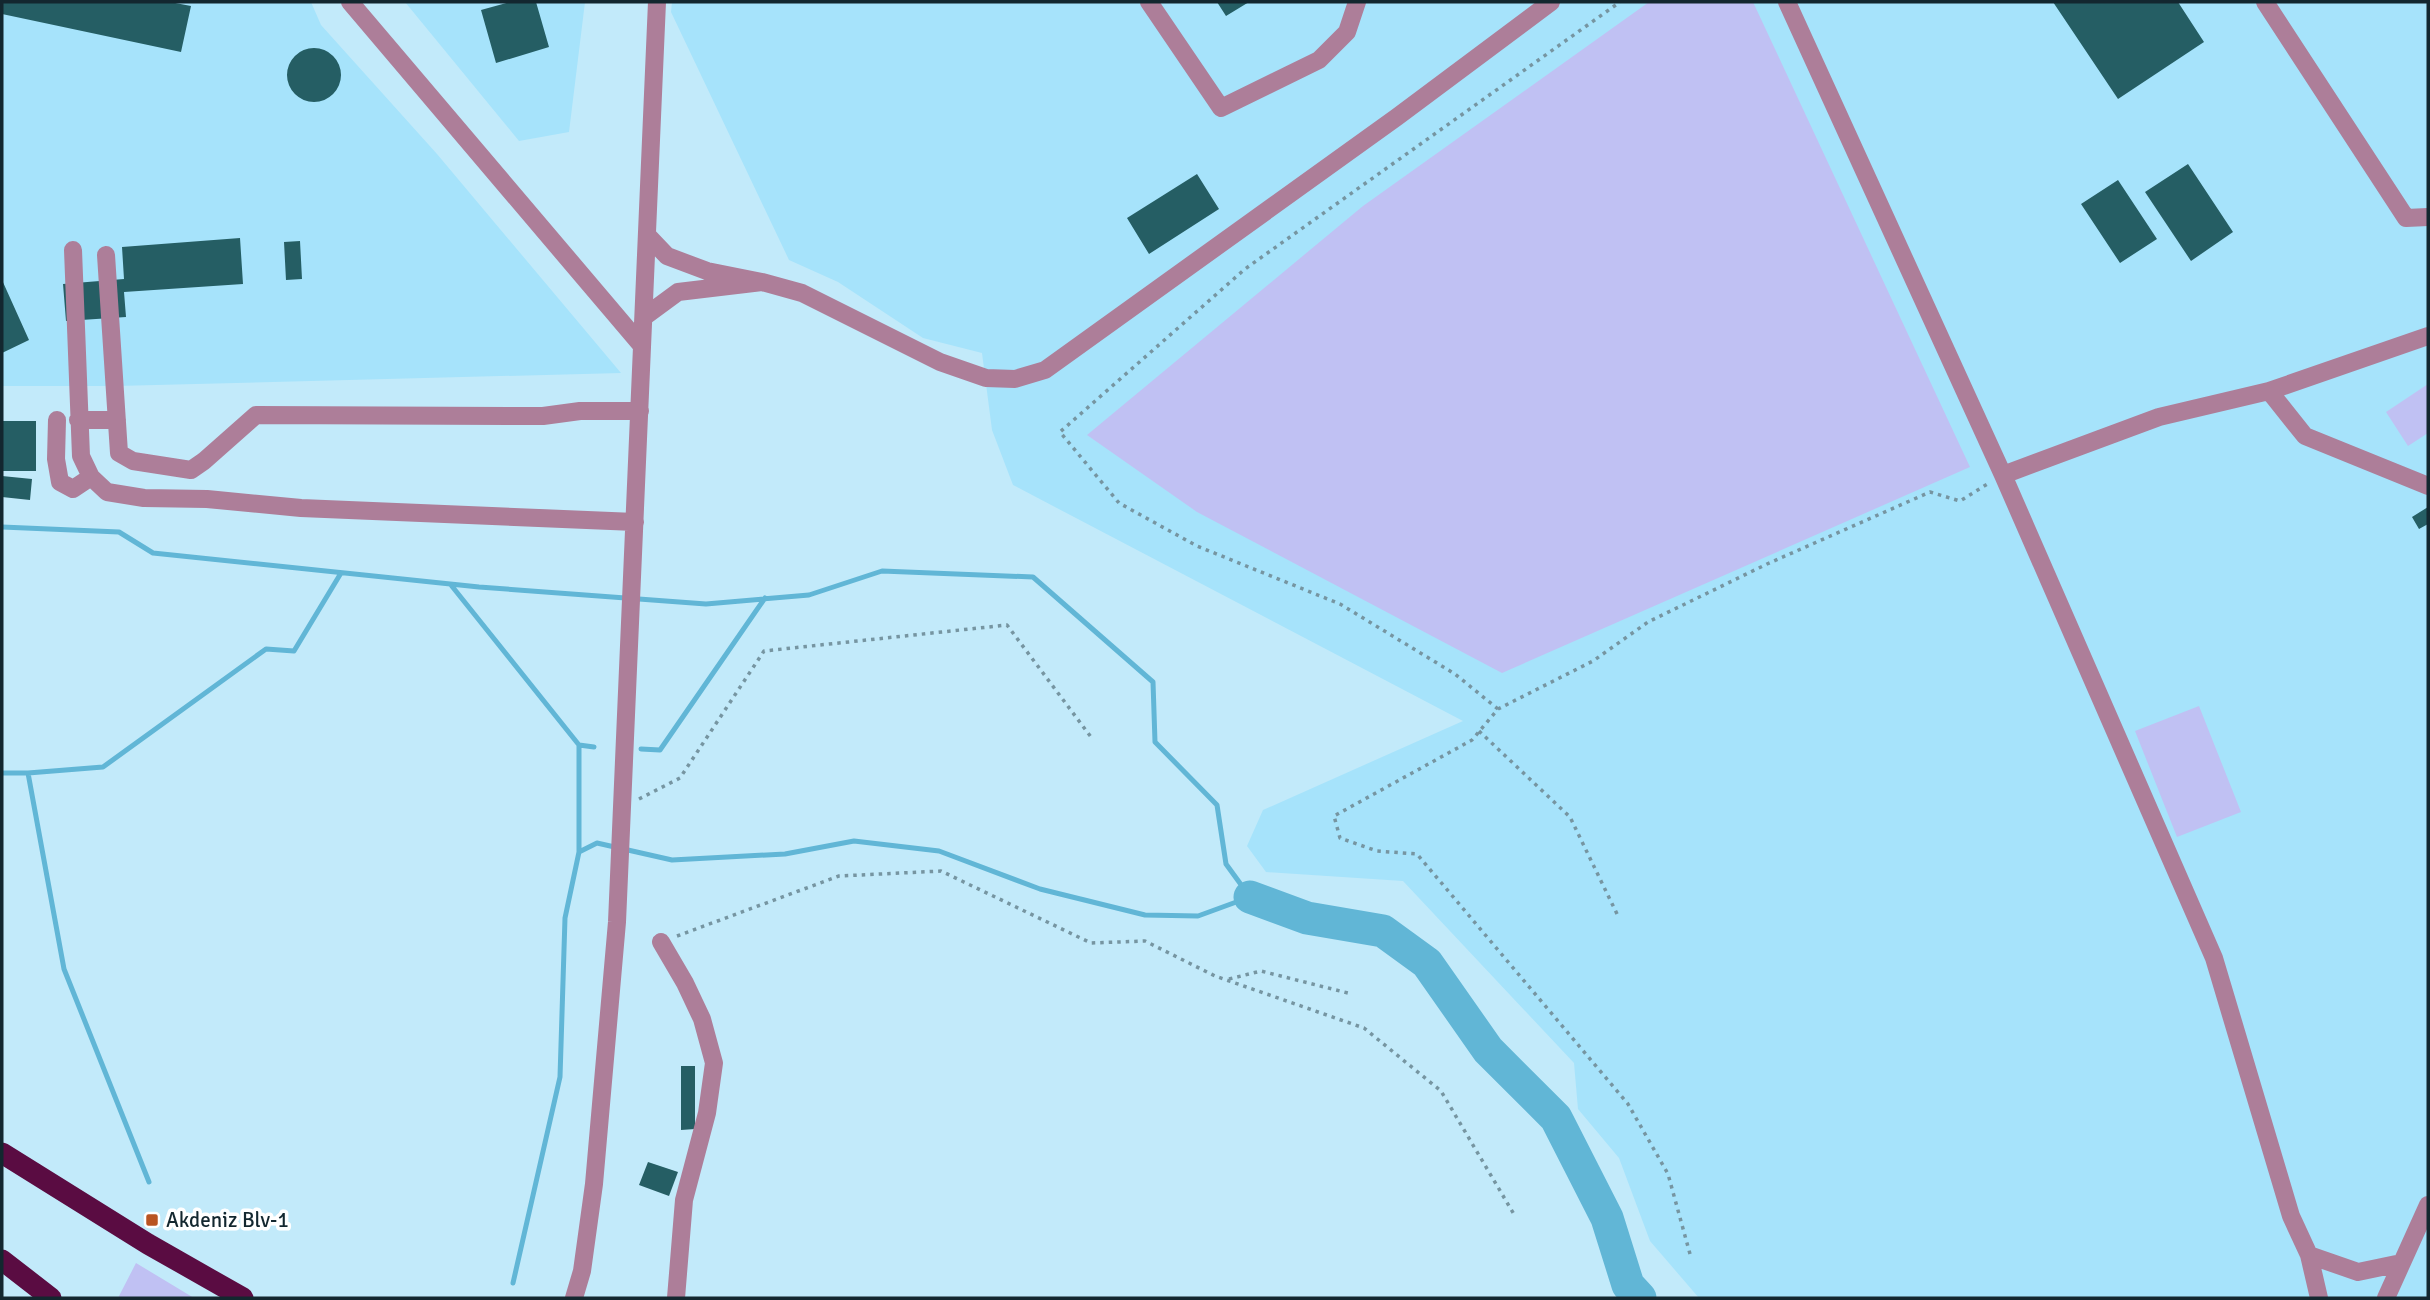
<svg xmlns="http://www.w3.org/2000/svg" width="2430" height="1300" viewBox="0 0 2430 1300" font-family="Signika,sans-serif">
<rect width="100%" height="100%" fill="#c2eafa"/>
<path fill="#a6e3fb" d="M2,2h309l10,23 116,129 184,219 -505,13h-114z
M405,2h180l-16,130 -50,9z
M672,2h1756v1296h-729l-49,-57 -31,-83 -41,-49 -4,-46 -171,-182 -137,-9 -19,-26 16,-36 200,-89 -450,-236 -21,-55 -10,-77 -59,-15 -85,-56 -49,-22 -118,-248z"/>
<path fill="#c0c1f3" d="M1649,2h104l217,465 -468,206 -305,-161 -110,-77 276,-229z
M2428,384v49l-20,13 -22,-34z
M2199,706l42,106 -64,25 -42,-106z
M136,1263l58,35h-76z"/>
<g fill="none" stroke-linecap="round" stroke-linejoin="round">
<path stroke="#61b6d6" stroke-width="5" d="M2,527l117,5 34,21 326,34 227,17 103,-9 73,-24 151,6 120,105 2,60 62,63 9,59 24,33 -52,19 -53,-1 -105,-26 -101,-38 -85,-10 -69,13 -113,6 -75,-17 -18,9 -14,66 -5,159 -47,206
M451,585l128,160 15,2
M641,749l19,1 105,-152
M2,773h26
M579,852v-107
M149,1182l-85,-213 -36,-196 75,-6 163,-118 28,2 47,-78"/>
<path stroke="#61b6d6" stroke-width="33" d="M1250,897l57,21 76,13 44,32 61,87 68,68 51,100 21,67 12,13"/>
</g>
<path fill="#255e64" d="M2,2h168l21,4 -10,46 -179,-38z
M510,2h26l13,45 -53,16 -15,-53z
M1217,2h32l-23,14z
M2053,2h125l26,40 -86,57z
M287 75a27 27 0 1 1 54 0a27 27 0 1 1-54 0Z
M2188,164l45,68 -42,29 -46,-69z
M1197,174l22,35 -70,45 -22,-36z
M2118,180l39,59 -37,24 -39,-59z
M240,238l3,46 -119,8 2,25 -60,4 -3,-37 61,-5 -2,-32z
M300,241l2,38 -16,1 -2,-38z
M2,280l27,60 -27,13z
M2,421h34v50h-34z
M2,476l30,3 -2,21 -28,-3z
M2428,507v17l-9,5 -7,-12z
M681,1066h14v63l-14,1z
M648,1162l30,10 -9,24 -30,-11z"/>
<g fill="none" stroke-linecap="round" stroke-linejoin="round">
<path stroke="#7695a1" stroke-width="3.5" stroke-dasharray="3.5 5" stroke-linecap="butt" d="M1498,709l-43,-35 -115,-70 -143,-58 -78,-43 -59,-71 185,-163 375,-267
M1479,731l91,86 48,99
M639,799l41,-21 84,-127 243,-26 84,112
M677,936l162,-60 102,-5 150,72 54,-2 70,35 149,52 77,63 74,125
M1229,979l32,-8 87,22
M1690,1254l-22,-80 -40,-70 -211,-250 -40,-3 -37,-13 -6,-22 138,-76 26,-31 95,-48 55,-39 119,-58 163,-72 30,9 29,-18"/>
<path stroke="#ad7e99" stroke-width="18" d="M350,2l292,344
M1149,2l72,106 98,-48 28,-28 10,-30
M1787,2l216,473 211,483 77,258 18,39 10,43
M2265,2l141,216 22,-1
M73,250l8,206 10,21 16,15 37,6 63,1 94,9 334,14
M106,255l13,198 14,8 58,9 13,-9 52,-46 287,1 37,-5h60
M762,282l40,11 138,69 46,16 29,1 30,-9 352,-253 154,-115
M644,317l34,-25 84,-10 -55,-11 -40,-15 -20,-21
M2269,391l36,45 123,50
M57,420l-1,39 4,23 13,7 18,-12
M78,420h39
M2003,475l156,-58 110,-26 159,-55
M661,942l24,41 17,36 12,44 -7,50 -23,87 -8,98
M2309,1255l49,17 43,-9
M574,1298l8,-27 12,-87 23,-262 40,-920
M2386,1298l42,-93"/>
<path stroke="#5a0c42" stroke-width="21" d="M2,1153l146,91 95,54
M2,1260l49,38"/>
</g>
<rect fill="#b95422" stroke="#fff" stroke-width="2.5" x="145" y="1213" width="14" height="14" rx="3.5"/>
<g text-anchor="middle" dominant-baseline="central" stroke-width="7" stroke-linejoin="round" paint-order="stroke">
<g font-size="21" fill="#13272f" stroke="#fff" text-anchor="start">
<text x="166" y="1220">Akdeniz Blv-1</text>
</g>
</g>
<rect width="2430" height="1300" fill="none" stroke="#13272f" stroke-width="7"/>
</svg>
